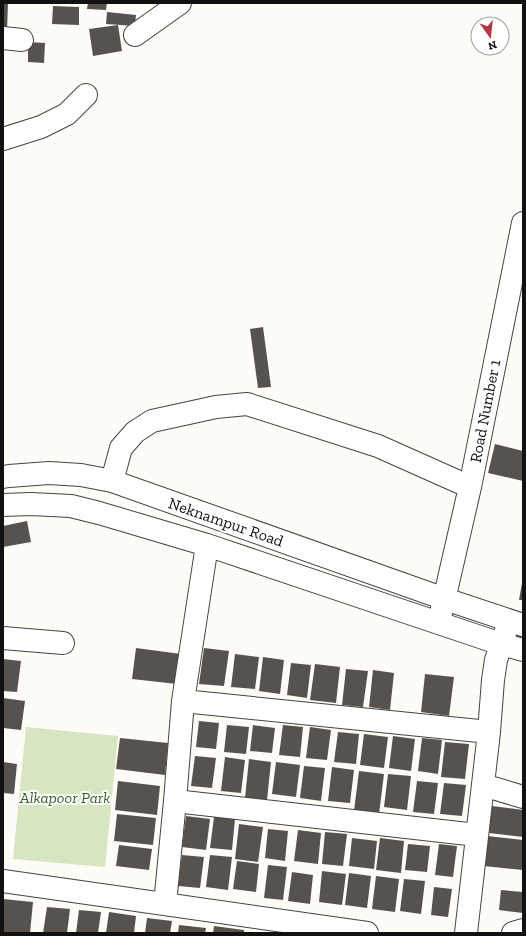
<svg xmlns="http://www.w3.org/2000/svg" width="526" height="936" viewBox="0 0 526 936" font-family="'Zilla Slab',serif">
<rect width="100%" height="100%" fill="#fefcf6"/>
<path fill="#d7e5c3" d="M26,727l92,9 -13,131 -92,-8z"/>
<path fill="#58524f" d="M3,3h5l-1,29h-4z
M88,3h19l-1,7 -19,-1z
M53,6l26,1v18l-27,-1z
M107,12l29,3 -1,11 -29,-2z
M118,25l4,26 -29,5 -4,-27z
M28,42l17,1 -1,20 -16,-1z
M263,327l8,60 -13,1 -8,-59z
M495,444l28,7v30l-35,-8z
M27,521l4,21 -28,5v-21z
M522,583h1v17h-4z
M136,648l45,6 -4,30 -45,-5z
M204,648l25,3 -5,35 -25,-2z
M235,654l24,3 -4,32 -24,-2z
M263,657l21,3 -4,34 -21,-3z
M3,659l18,2 -4,31 -14,-1z
M291,663l20,2 -4,33 -20,-3z
M315,664l25,3 -4,36 -26,-3z
M346,669l22,2 -5,36 -21,-2z
M373,670l21,3 -4,37 -21,-3z
M425,674l29,3 -5,39 -28,-4z
M3,698l22,3 -4,29 -18,-2z
M199,721l20,2 -3,26 -20,-2z
M227,725l22,2 -3,27 -22,-2z
M253,725l22,3 -3,25 -22,-2z
M283,725l20,2 -3,30 -21,-2z
M310,727l21,3 -4,30 -21,-2z
M338,732l21,2 -3,30 -22,-2z
M364,734l24,3 -4,31 -24,-3z
M393,736l22,3 -4,32 -22,-3z
M120,738l48,5 -3,32 -49,-6z
M422,738l20,2 -4,34 -20,-3z
M445,742l24,2 -4,35 -24,-2z
M195,756l21,2 -4,30 -21,-2z
M225,757l20,3 -4,33 -20,-2z
M249,759l22,3 -4,38 -22,-2z
M3,762l14,2 -3,30 -11,-1z
M276,762l24,3 -4,32 -24,-3z
M304,766l21,2 -4,33 -21,-3z
M332,767l22,3 -4,33 -22,-2z
M359,771l25,3 -5,40 -25,-3z
M388,774l23,2 -4,34 -23,-3z
M118,781l42,5 -3,29 -42,-5z
M417,781l21,2 -4,31 -21,-2z
M444,783l22,2 -4,31 -22,-2z
M492,806l31,4v27l-34,-4z
M117,814l39,4 -3,27 -39,-4z
M186,816l24,3 -4,31 -24,-3z
M214,817l21,2 -3,31 -22,-2z
M239,824l24,3 -5,35 -23,-3z
M268,829l20,2 -3,30 -20,-3z
M298,830l23,3 -3,31 -24,-3z
M325,832l22,2 -4,32 -21,-2z
M487,836l36,4v30l-39,-4z
M352,838l25,3 -3,28 -25,-3z
M380,838l24,3 -3,32 -25,-3z
M408,844l22,2 -3,26 -22,-2z
M439,844l18,2 -4,31 -18,-2z
M119,845l33,4 -3,21 -33,-4z
M182,855l22,2 -4,31 -22,-2z
M210,855l22,2 -4,33 -22,-3z
M237,861l22,3 -3,28 -23,-3z
M268,865l19,2 -4,33 -19,-2z
M322,871l24,3 -4,31 -23,-3z
M292,872l21,3 -3,29 -22,-3z
M349,873l22,3 -4,32 -22,-3z
M376,876l23,3 -4,33 -23,-3z
M404,879l21,2 -4,33 -21,-3z
M434,887l18,2 -4,28 -17,-2z
M501,890l22,2v21l-24,-3z
M3,899l30,3 -3,31h-27z
M47,907l23,2 -3,24h-24z
M79,910l22,2 -3,21h-22z
M109,912l27,4 -2,17h-28z
M147,918l25,3 -2,12h-25z
M179,925l27,3 -1,5h-27z
M214,926l30,4v3h-31z"/>
<g fill="none" stroke-linecap="round" stroke-linejoin="round">
<defs>
<path id="minor" d="M135,35l45,-32
M3,38l19,2
M3,139l38,-12 26,-13 19,-19
M3,477l6,-1 40,-3 32,2 31,6 333,118 78,26
M112,481l9,-33 14,-16 17,-11 64,-14 31,-3 131,42 92,41
M3,505l28,-1 40,2 28,7 108,32 294,99 22,6
M441,613l29,-126 53,-264
M3,638l60,5
M183,701l306,31
M483,785l40,12
M175,801l302,34
M3,881l364,52
M165,904l10,-103 8,-100 24,-156
M466,933l23,-201 4,-52 3,-20 10,-30
M513,933l10,-3"/>
</defs>
<use href="#minor" stroke="#444" stroke-width="24"/>
<use href="#minor" stroke="#fff" stroke-width="22"/>
</g>
<g text-anchor="middle" dominant-baseline="central" stroke-width="4" stroke-linejoin="round" paint-order="stroke">
<g font-size="16" fill="#111" stroke="#fff">
<text transform="translate(485 411) rotate(-79)">Road Number 1</text>
<text transform="translate(226 522) rotate(19)">Neknampur Road</text>
</g>
<g font-size="16" font-style="italic" fill="#396228" stroke="#fff">
<text x="65" y="797">Alkapoor Park</text>
</g>
</g>
<rect width="526" height="936" fill="none" stroke="#111111" stroke-width="8"/>
<g transform="translate(490 36) rotate(165)"><circle r="19" fill="#ffffff" stroke="#a0a0a0"/>
<path d="M0-3L7 15L0 10L-7 15Z" fill="#b13948"/>
<text y="-6" font-size="11" font-weight="bold" text-anchor="middle" fill="#111111">N</text>
</g>
</svg>
